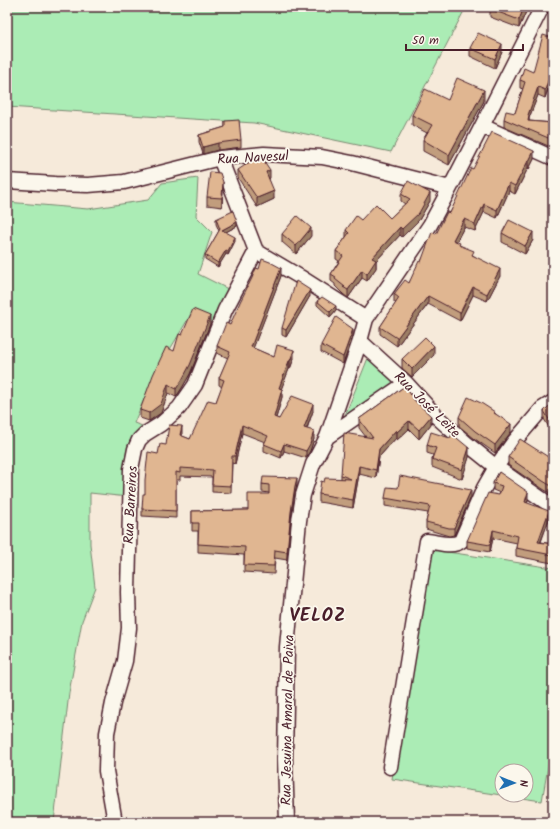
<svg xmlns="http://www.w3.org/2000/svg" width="560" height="829" viewBox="0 0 560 829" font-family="Kalam,sans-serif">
<rect width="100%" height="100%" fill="#f6eada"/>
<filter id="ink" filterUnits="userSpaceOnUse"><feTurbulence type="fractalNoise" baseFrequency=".025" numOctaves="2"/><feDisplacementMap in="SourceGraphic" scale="8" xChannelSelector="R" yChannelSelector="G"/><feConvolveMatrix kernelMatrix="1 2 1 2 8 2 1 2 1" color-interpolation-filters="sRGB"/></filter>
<g filter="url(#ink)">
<path fill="#abecb5" stroke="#7a8670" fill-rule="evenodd" d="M7,7h459l-75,145 -137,-29 -247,-16z
M198,178l-2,38 16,16 -14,42 34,17 -14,35 -27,-12 -38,64 -19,45 14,5 -20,69 -38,-4v51l5,43 -13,34 -13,72 -15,129h-47v-620l81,7 60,-9 14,-17z
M368,358l26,25 -54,45z
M428,549l125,19v170l-11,63 -150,-22zM502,771h24v24h-24z"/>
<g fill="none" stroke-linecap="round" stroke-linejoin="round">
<defs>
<path id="street" d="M482,126l71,32
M7,181l48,3 33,1 36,-3 96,-24 44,-4 58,3 30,6 98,25
M256,251l44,26 66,42
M360,341l46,42 31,34 29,26 30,24 57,40
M327,437l79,-54
M390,767l37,-226c11,1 25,7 34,0l23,-53 12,-21 17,-24 29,-34 11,-7
M115,822l-9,-51 1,-38 6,-30 12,-42 4,-33 -1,-36 3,-123 4,-20 4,-9 6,-6 16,-10 18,-16 16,-23 30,-75 31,-59 -36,-93
M287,822l-2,-63 2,-112 12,-126 4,-26 10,-31 14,-27 33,-96 6,-22 64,-94 20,-37 32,-62 60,-119"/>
</defs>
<use href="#street" stroke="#4a1f2b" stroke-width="17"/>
<use href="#street" stroke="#fbf7ec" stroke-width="14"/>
</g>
<path fill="#c19d7d" stroke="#4a1f2b" d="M490,7h38l-9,21 -29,-11z
M470,48l32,4 -7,16 -25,-12z
M520,80l30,5 -5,13 -7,-3 -9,23v3l24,2v25l-49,-21v-8l11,-6 8,-24 -3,-1z
M448,100l36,1 -35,64 -26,-14v-11l4,-7 -15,-8v-10z
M225,121l16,19v7l-23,3 -15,4 -4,-12v-7l26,-8z
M534,159l-5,10 -1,-1 -13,26 -6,-3 -12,27 -13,-6 -9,19 -11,-4 -8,15 44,34 -13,25 -14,-6 -13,26 -32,-17 -31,42 -17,-12v-7l16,-24 -2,-1v-8l15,-11 27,-49 14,-21 23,-44z
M238,170l32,8 -1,1 5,20 -17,8 -19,-29z
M223,190l-1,17 -15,-2v-8z
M401,194l29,7 -11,19 -17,17 -2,-2 -24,26v7l-9,13 -5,-3 -14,20 -5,-4 -8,-8v-2l-4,-3v-7l8,-13 -3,-2v-8l10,-14v-7l15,-10 29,-2 15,-14 -4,-3z
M216,219l21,7 -11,6 9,9 -7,14 -2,-1 -8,13 -13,-8v-4l14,-24 -3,-7z
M502,233l31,7 -8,14 -23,-12z
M282,234l29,2 -15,18 -14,-12z
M281,276l-28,72 21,9 20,1 -4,11h-1l-8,20 1,8 -6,21 3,1 34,-8 -6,18 7,10 -4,12 -4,7 -22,-7 -3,7 -17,-7v-7l1,-2 -23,-9 -7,31 -3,-1 -1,30 -19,-1v-15l-32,-1v4h-4v38l-34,-2v-7l3,-15 13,-40 8,-9 16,-11v2l8,3 26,-37 6,-15 -3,-2v-7l9,-20 -11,-5v-7l13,-21z
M310,296l-24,41 -4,-2v-7z
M317,301l19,9 -6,7 -13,-12z
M210,324l-20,50 -8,14 -6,9 -8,-4 -7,20 -12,8 -9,-3v-8l34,-59 8,-16z
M353,336l-10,28 -22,-12v-7z
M434,355l-22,22 -10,-9v-9z
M405,386l26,38 -12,15 -10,-10 -12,11 -1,-2 -17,19 -3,21 -17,-4 -6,34 -34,-6v-8l5,-12 17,-3v-4l25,-38 -7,-9v-9z
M553,404v30l-9,-15v-8z
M495,413l16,19 -16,21 -20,-14 -16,-13v-9z
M427,445l42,12 -7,22 -30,-12v-8l1,-4 -6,-2z
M508,457l45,3v35l-10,-6 -35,-24z
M499,472l29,28 -1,3 22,16 -8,23 12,2v20h-1v-1l-36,-7v-8l1,-5 -24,-5 -3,14 -23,-4v-7l32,-46 1,-2 -7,-3v-7z
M262,484l35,1 -2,9 -4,26 -4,40 -12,-2 -1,16 -30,-2v-17l-46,-3v-21h-6v-20l56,-1 21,-16v-1l-7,-1z
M398,488l73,9 -17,38 -5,1 -23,-7v-7l2,-9 -43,-7v-8z"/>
<path fill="#9d7f66" stroke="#4a1f2b" d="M524,7h4l-9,21v-8z
M502,44v8l-7,16v-9z
M553,66v8l-8,24v-8z
M538,87v8l-9,23v6l-1,5v-14z
M484,90v11l-35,64v-10z
M218,143v7l-15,4v-7z
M534,151v8l-5,10v-8z
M528,161v7l-13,26v-8z
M270,170v8l-4,3v-9z
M223,182v8l-1,17v-9z
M509,183v8l-12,27v-8z
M274,191v8l-17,8v-9z
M430,193v8l-11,19 -17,17v-8z
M484,204v8l-9,19v-7z
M464,219v8l-11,21v-8z
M237,222v4l-15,8v-4z
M400,227v8l-24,26v7l-9,13v-7l5,-16z
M311,228v8l-15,18v-8z
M533,232v8l-8,14v-8z
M235,237v4l-7,14v-4z
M226,250v4l-8,13v-4z
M281,268v8l-30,78v-7z
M500,269v7l-13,25v-7z
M362,270v8l-14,20v-8z
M473,287v8l-13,26v-8z
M310,290v6l-24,41v-7z
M428,296v8l-31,42v-8z
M336,306v4l-6,7v-5z
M210,316v8l-20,50 -8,14 -6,9v-8z
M353,329v7l-10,28v-7z
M434,346v9l-22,22v-8z
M294,350v8l-4,11v-8z
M289,361v8l-10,26v-7z
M168,384v9l-7,20 -12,8v-8z
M282,389v8l-8,28v-8z
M313,404v7l-9,25v-8z
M431,416v8l-12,15v-9z
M409,421v8l-12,11v-8z
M511,424v8l-16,21v-8z
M242,425v8l-7,31v-8z
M182,426v8l-2,9v-8z
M396,430v8l-17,19 -3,21v-8l3,-21z
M314,431v8l-4,12 -4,7v-7z
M284,444v7l-3,7v-7z
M469,448v9l-7,22v-9z
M359,466v8l-6,34v-8z
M297,478v7l-2,9 -4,26 -4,40v-8l4,-40 4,-26z
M471,490v7l-17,38v-7z
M528,492v8l-3,10v-8z
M549,511v8l-11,30v-7z
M493,530v8l-3,14v-7z"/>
<path fill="#e0b691" stroke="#4a1f2b" d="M490,7h34l-5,13 -29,-11z
M478,33l24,11 -7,15 -25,-11z
M543,35l10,3v28l-8,24 -7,-3 -10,28 1,1 -1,5 25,2v17l-49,-21 2,-8 9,2 10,-31 -5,-2 4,-12 9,4z
M457,78l27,12 -35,65 -26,-15 9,-15 -20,-10 13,-26 23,11z
M239,120l2,20 -23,3 -15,4 -4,-12 26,-8v-6z
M492,132l42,19 -5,10h-1l-13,25 -6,-3 -12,27 -13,-6 -9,20 -11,-5 -11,21 7,3 -1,2 15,6 -2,4 28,14 -13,25 -14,-7 -13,26 -32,-17 -31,42 -17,-11 19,-29 -5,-4 11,-14 4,3 10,-22 2,1 11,-30 4,2 11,-22 3,1 21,-45 2,1z
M260,155l10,15 -4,2 8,19 -17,7 -19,-28z
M210,172l10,1 3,9 -1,16 -15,-1z
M408,181l22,12 -11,20 -17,16 -2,-2 -28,31 4,2 -9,14 -5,-4 -14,20 -5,-3h2l-10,-8 1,-2 -5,-3 12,-18 -7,-5 13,-18 -3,-3 10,-14 5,4 15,-16 14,14 20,-19 -9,-5z
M233,211l4,11 -15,8 13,7 -7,14 -2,-1 -8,13 -13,-8 15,-26 -4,-10z
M297,216l14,12 -15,18 -14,-12z
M509,220l24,12 -8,14 -23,-13z
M262,259l8,3 11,6 -30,79 23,10 3,-12 17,5 -4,11h-1l-10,27 3,1 -8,28 5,2 13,-23 21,8 -9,24 10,3 -4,13 -4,7 -22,-7 -3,7 -17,-7 4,-8 -26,-11 -7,31h-3l-1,30 -19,-1 1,-15 -33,-2v5l-4,-1v39l-34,-2 1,-15h2v-14l3,-28 10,2 2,-10 6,1 3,-20 13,1 -2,9 10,4 18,-39 8,2 8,-22 -5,-2 11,-26 -13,-6 9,-23 4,2 10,-23 12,-24 4,-10 3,1z
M296,281l14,9 -24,40 -4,-2z
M322,297l14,9 -6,6 -13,-11z
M193,309l17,7 -20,49 -8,15 -6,9 -8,-5 -7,20 -12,9 -9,-3 13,-35 13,-28 8,4 5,-17 3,1z
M336,317l17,12 -10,28 -22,-12z
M425,337l9,9 -22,23 -10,-10z
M405,386l10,15 16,15 -12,14 -10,-9 -12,11 -1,-2 -17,19 -3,21 -17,-4 -6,34 -34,-6 2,-13 3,1 1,-4 26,1 -10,-4 3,-42 29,5 -14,-19z
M468,397l13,6 14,9 -1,1 17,11 -16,21 -20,-14 -16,-14z
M553,404v22l-9,-15 4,-4z
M431,432l19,6 2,-4 17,14 -7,22 -30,-11 4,-11 -9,-3z
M520,439l33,21v27l-10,-6 -35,-24z
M499,472l29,20 -3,10 24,9 -11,31 15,2v12h-1v-1l-36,-7 2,-12 -25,-6 -3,15 -23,-4 21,-48 11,2 3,-9 -9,-3z
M400,476l71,14 -17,38h-5l-23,-6 4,-16 -45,-8 2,-11 11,1z
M263,477l34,1 -2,8 -4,26 -4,40 -12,-2 -1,16 -30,-1 1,-18 -47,-3 1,-21h-7v-12l56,-1v-16h21v-9l-7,-1z"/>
</g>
<g text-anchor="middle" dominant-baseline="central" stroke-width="3.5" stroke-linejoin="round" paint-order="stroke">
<g font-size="14" fill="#4a1f2b" stroke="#fbf7ec">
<text transform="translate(253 158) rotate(-3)">Rua Navesul</text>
<text transform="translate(427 405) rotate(45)">Rua José Leite</text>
<text transform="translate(131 505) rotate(-87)">Rua Barreiros</text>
<text transform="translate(288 720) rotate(-89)">Rua Jesuina Amaral de Paiva</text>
</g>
<g font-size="18" font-weight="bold" letter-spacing="1" fill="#4a1f2b" stroke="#fbf7ec">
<text x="318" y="616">VELOZ</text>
</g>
</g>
<rect width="560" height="829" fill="none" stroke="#fbf7ec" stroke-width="24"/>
<rect x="12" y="12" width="536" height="805" fill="none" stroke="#4a1f2b" stroke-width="1.5" filter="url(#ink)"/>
<g transform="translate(514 783) rotate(91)"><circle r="19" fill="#fbf7ec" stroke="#b4a19f"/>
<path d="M0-3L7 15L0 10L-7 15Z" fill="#1f6fb2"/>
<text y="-6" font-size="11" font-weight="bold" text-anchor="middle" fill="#4a1f2b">N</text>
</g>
<path d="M406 44v6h117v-6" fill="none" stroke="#4a1f2b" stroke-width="2"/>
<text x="412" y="44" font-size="12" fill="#4a1f2b" stroke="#fbf7ec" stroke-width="3" paint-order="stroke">50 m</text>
</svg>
